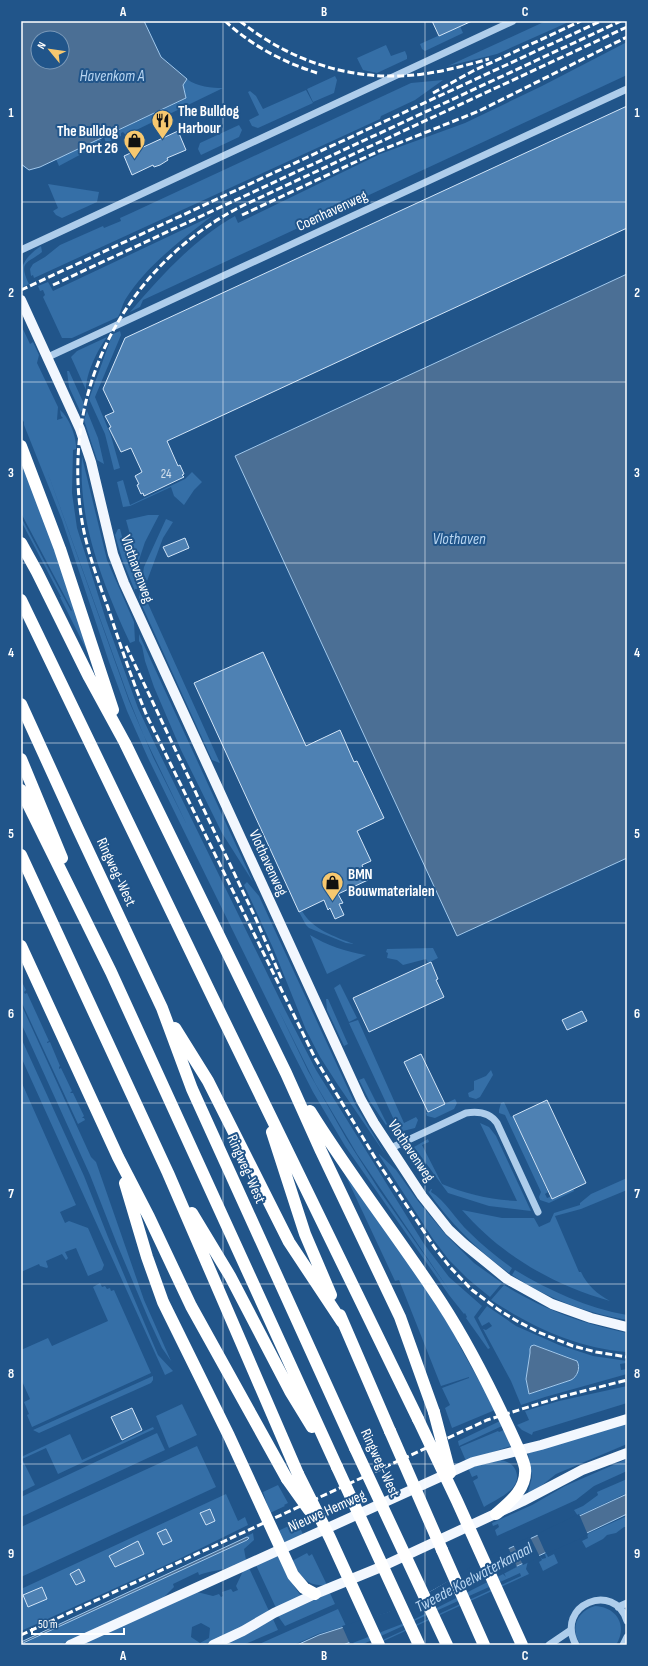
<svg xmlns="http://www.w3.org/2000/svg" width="648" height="1666" viewBox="0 0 648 1666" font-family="'Sofia Sans Condensed',sans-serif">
<rect width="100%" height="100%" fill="#21558a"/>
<path fill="#356fa7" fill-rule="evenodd" d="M546,21h25l-74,33 -49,12z
M460,26l3,7 -38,18 -3,-2 -2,-5z
M627,42v33l-484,225 -3,7 -10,5c31,-36 63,-72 105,-96l3,7 142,-69 85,-31 77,-37z
M386,45l5,11 14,-5 2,5v3l-30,14 -14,-3 -6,-12z
M335,76l2,4 -3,13 -21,9 -6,-13z
M187,79c10,8 25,9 36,9l-97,47 -3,-3 -2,1v3l-15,7 -2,-6 81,-38 1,-1 -3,-13z
M443,80l-28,20 -34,16 -1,3 -346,159 -1,-3 -2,1 -1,-7 3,-5 12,-7 15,-12 43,-19 1,2 17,-7 -1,-3 9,-4 282,-131z
M306,90l7,13 -55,25 -6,-2 -3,-6 10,-5 -11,-23 2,-1 6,5 7,13z
M239,125l3,5 -3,7 -38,18 -3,-6 2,-6z
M100,139l2,4 -43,23 -3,-7z
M48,184l51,8 -2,10 -35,16 -6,-3 -3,-4 5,-3z
M212,216c-32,25 -65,49 -87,84 -3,5 -4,12 -7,17l-46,21h-10l-19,-41 2,-2 -2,-5 -3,1 -2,-5 10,-4 5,9z
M41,246l1,6c-15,12 -24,9 -13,32l-6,3c-8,-17 4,-32 18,-41z
M21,325l9,19 3,-2 6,13 -2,8 21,44 -1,13 6,-2 -2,-2 -1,-6c9,7 17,28 16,39l-3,1 -1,43 5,35 29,92 32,88 14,30 133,272 31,60 108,174 25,33 33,29 -8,11 16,31 -2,1 -22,-31 1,-1 -2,-4 -1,1 -15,-19 -104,-149 -32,-54 -22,-43 -143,-291 -21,-47 -18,-49 -47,-142 -38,-95v-3l-3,-4zM45,465l84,234 15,37 43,89 -34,-68 -24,-56zM278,1009l37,74 42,71 94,139 -72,-103 -33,-52 -38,-67z
M120,331l1,4 -26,62 16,39 9,32 -6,2 -9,-36 -16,-35 21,-58 3,-7z
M107,337c-10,14 -21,36 -21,53l-15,-33 6,-6z
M67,371h2l15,33 -1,4 2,1v3l-4,-1v2l-12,-26z
M87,411l11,27 6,26 -7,-4 -13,-40z
M82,457l25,103 27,62 1,19 -5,2c-27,-59 -52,-120 -48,-186z
M21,458l22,56 47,143 -30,-60h1l-40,-76v-4l50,94 1,-1 -51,-97z
M192,472l10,10 -8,8 -10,15 -10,-9 -3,-9 -41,19 -7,1 -6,-25 6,-2 7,25 55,-26z
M148,515h11l-14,27 -7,21 -12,-43z
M166,519l7,3 -10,16 -16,43 -4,-8 1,-6z
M118,529h2l7,27 9,22 1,8 4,2 79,175 -8,-3 -73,-161 1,-10h-5v2l-13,-32 -7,-24z
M139,634l4,9 110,239 -31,-49 -41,-83 -27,-63 -9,-26 -3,-15 -3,-5z
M247,882l12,14 96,208 30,50 -47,-69 -18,-28 -14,-27 -33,-82 -29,-63z
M302,911c10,18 33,26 52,33l-8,-1 -37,-15 -3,-3 -7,-13z
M310,935c16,10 37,17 56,20l-39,19z
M433,948l5,10 -10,5 -2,-4 -23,6 -6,-5 -10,-2 1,-5 -2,-1 1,-3z
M21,980l5,10 -2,2 1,2 2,-1 22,48 -2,1v1l3,-1 10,24 -1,1v2l2,-1 11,23 -2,2h3l11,23 -2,2h2l1,2 -7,4 -57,-123z
M340,984l17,34 -8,4 -15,-34z
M326,999h2l20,45 -4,2 -17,-36z
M21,1004l70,153 5,5 48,138 27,61 -9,-13 -13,-28 -32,-76 -27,-69 -69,-152z
M358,1020l46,103 12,-6 2,3 -3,8 -12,3 -8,-9 -46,-99z
M21,1038l63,138 24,61 50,118 15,16 -8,4 -144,-318z
M491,1070l2,5 -13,22 -4,2 -7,-2 -1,-4 6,-3v-9l12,-5z
M364,1078l23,46 -1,1 -17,-25 -10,-20z
M21,1081l55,124 -16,7 5,11 4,-2 19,7 16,37 -2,5 -14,6 -12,-28 -11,4 3,6 -2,2 -4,-6 -16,7 2,6 -1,1 -7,-2 -1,-2 -18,8z
M455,1099l2,4 -3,6 -19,9 -8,-2 -1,-3z
M504,1102l7,15 2,-1 35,76 -3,2 2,4 3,-1 2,2 21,-10 1,2 -25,12 -9,-3 -1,-3 2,-5 -36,-77 -6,-2v-3l2,-7z
M480,1123l9,4 7,9 35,75 -42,-5 -41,-13 -34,-46 14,-8 1,3 -7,3 20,39c24,10 49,16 75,17z
M379,1154l17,16 22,31 28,34 28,28 28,20 -12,14 -22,-18 -19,-19 -16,-21 -54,-84z
M343,1170l66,92 50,79 -1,2 20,36 3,3 14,28 -43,18 -7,-20 5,-3 -8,-17 27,-10v-1l-28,9 -42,-106 -4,1z
M627,1178v12l-46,19 -26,7 24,56h2c6,13 16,22 29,29 -57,-16 -109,-46 -148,-91l40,8h32l5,9 11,-5 4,-9 26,-8v-2l11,-9z
M431,1189h1l-1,3c14,8 25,28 38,40 13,13 28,25 43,36l-3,5c-33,-24 -59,-50 -82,-83l2,2z
M515,1270c35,21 72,38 112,45v5c-41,-7 -81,-22 -115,-45z
M100,1283l2,4 3,-1 2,3 3,-1 1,3 3,-1 37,83 -119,54 -5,-12 2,-1 -5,-12 6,-3 -9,-20v-29l27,-12 4,8 56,-25 -15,-34z
M504,1285c43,26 75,37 123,48v19c-50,-4 -95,-25 -136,-52z
M487,1306l29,20 43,19 34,11 34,5v3l-1,-1 -6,1 1,6 6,-1v5l-82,23 -24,8 -10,-24 -28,-52 3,1 6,-4 -3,-4 -7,4 -4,-8zM534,1345l42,15 -5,20 -42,14 -3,-15 4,-26 1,-7z
M153,1376v4l-2,3 -112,50 -6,-3z
M627,1386v17l-94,29 -1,3 -10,-5 -5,-5 12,-5 -4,-9 34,-10z
M182,1404l15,31 -28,13 -13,-32z
M500,1421l2,5 -43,20 -1,-5z
M627,1423v21l-71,30 -25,20 -3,-1 4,-16 -4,-24z
M153,1427l1,2 -96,45 -12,-26 -24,11 13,26 -14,7v-35l49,-23 12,26z
M504,1430l7,16 -45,15 -6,-14 38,-16 1,1z
M157,1433l8,17 -144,67v-20z
M197,1446l19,41 -195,90v-50z
M627,1459v12l-33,15 -18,14 -79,36 -2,-6 4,-3 -1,-3 -5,2 -1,-3 40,-18 33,-19z
M500,1460c6,1 12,3 15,9 10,20 -19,30 -31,38l-11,-26 5,-3 -1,-3 -5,2 -4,-9z
M627,1479v14l-49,23 -4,-6 9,-4 15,-11 -1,-3z
M278,1485l10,18 -4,2 1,1 -15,7 -7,-21z
M226,1494l12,27 7,-4 3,8 -71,35 -156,71v-42z
M627,1516v11h-3l-8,6 -9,2 -4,4 -17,9 -4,-7 6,-3 -1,-4z
M297,1522l6,12 -20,9 -5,-12z
M253,1533l1,7 -10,9 2,11 -10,5 -2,-1 1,1c-12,6 -24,5 -36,10l-1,-3 -25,12 1,3 -11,11 -28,13 -1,-1 1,1 -34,16 -1,-2v2l-33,15 -1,-1v1l-6,3h-39l45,-22 181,-83 1,-1 -1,-2 -11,5z
M307,1553l2,3 3,-2 15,31c-20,2 -27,-9 -35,-24z
M546,1553l2,4 6,-3 4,9 -15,8 -4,-9 3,-2 -2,-4 2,3 4,-1 -1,-4z
M279,1554l15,32 7,10 -25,12 -20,-43z
M528,1561l-2,8 3,5 -154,71h-3l149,-69 -1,-3 -159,72h-7l-1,-3 149,-69 4,4 -2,-4z
M249,1568l20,43 -34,20 -32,14h-123l117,-53 16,4 6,-2 2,3 2,-1 -1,-4 9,-3 2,3 5,-2 -2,-4 7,-15zM201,1623l9,5 -1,10 -9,5 -9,-6 1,-10z
M330,1593l5,11 -50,22 -7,-10z
M595,1606c22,1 33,20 21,39h-35c-12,-16 -4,-34 14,-39z
M338,1609l8,17 -28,8 -24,11h-37z
M273,1619l5,11 -35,15h-20l6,-3 1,1v-1z"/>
<path fill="#4b6f95" stroke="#a1c8ec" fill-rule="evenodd" d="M21,21h123l17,36 26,22 -4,6 3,13 -146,69 -11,3 -8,-6zM38,38h24v24h-24z
M627,274v584l-170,78 -222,-480z
M534,1345l43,16c4,7 0,16 -6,19l-42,14 -3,-15 4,-26v-4l1,-3z
M627,1494v20l-245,116 -39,15h-46l22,-10 69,-22 21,-9 88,-50z
M247,1537l2,1 -2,2 -226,104v-2z"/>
<path fill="#21558a" d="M579,1514l9,21 -42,19 -9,-20z
M530,1537l10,20 -17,8 -10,-21z
M508,1547l9,20 -102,52 -65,25 -8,-18 46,-14 20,-9 25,-13 63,-38z"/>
<path fill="#4e81b3" stroke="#d2e5f8" d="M432,21h40l-33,15z
M627,106v122l-460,213 11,25 2,-1 4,9 -2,1 2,2 -40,19 -1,-3 -2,1 -4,-9 2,-1 -4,-8 7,-4 -11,-24 -10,4 -12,-24 2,-1 -6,-11 9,-4 -11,-23 22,-51z
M178,131l8,19 -19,8 1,2 -8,5 -6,2 -1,-2 -21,10 -8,-19z
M185,538l4,10 -21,9 -5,-10z
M263,652l43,94 34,-16 14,32 3,-1 27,57 -27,13 14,30 -9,4 6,15 -30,14 5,9 -4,1 5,11 -9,4 -5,-11 -2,2 -4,-10 -25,12 -105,-229z
M431,962l7,17 -2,1 8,17 -75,35 -16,-34z
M582,1011l5,10 -20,9 -5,-10z
M421,1054l24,50 -17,8 -24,-50z
M547,1100l39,83 -34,16 -39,-83z
M132,1408l10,22 -20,10 -11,-23z
M210,1509l5,12 -9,4 -6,-12z
M166,1529l6,12 -9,4 -6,-12z
M138,1541l6,13 -29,13 -6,-11z
M79,1569l6,12 -9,4 -6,-11z
M42,1587l5,12 -19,8 -5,-12z"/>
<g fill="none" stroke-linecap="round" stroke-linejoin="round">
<path stroke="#aecdeb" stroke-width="7" d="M21,250l492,-229
M48,357l579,-268
M391,1148l75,-35c12,-2 24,0 31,10l41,89
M618,1607l9,-4
M549,1645l22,-15
M576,1645c-22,-41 39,-64 51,-24
M623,1645l4,-8"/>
<path stroke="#f2f7fe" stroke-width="10" d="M21,300l59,129 11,33 22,92 11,29 237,517 13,23 48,73 27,34 15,14 43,35 45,25 39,14 36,9
M70,1645l403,-183 68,-17 86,-26
M213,1645l30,-14 31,-18 41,-19 66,-27 142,-66 59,-31 45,-17"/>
<path stroke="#fff" stroke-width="12" d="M21,446l39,103 53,161
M21,543l16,29 52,105 36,66 161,330 35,78 79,166 34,95
M21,600c130,274 265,546 397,819
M21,704l57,125 84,179 30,81 163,359
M21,759l41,99
M21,790l90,182 226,495
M21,855l147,318 130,301
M21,946l97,211 31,60 42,89 96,173
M175,1028l33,53 81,161 53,80
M310,1111c41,66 89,127 131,191 30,46 55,97 78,148 2,6 5,12 6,18 2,21 -15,34 -29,46
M272,1132l33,102 26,61
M125,1183l22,74 16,45 66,134 64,139 11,13 11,6
M192,1213l38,63 60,115 22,36
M340,1315l50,116
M442,1550l42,95"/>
<path stroke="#fff" stroke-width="3" stroke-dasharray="7 3" stroke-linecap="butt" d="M225,21c27,25 58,41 92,52
M240,21c52,42 117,62 183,53 23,-3 44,-9 66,-15
M627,27l-383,178c-119,59 -184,186 -162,316 5,30 16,59 26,87 12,36 24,72 39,108l168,342 62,103 58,87 15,19 22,23 27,20 18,11 21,11 35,14 23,6 31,5
M433,93l40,-22 108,-50
M242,215l137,-64 100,-40 148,-74
M53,285l568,-264
M21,290l580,-269
M126,646l130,273 26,61
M21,1635l466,-215 73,-23 67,-17"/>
<path stroke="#fff" stroke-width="12" d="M434,1412l16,61
M418,1419l39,82 65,144
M390,1431l52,119
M355,1448l92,197
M337,1467l82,178
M298,1474l32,64 49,107
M287,1479l22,31"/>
</g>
<path fill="none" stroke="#fff" stroke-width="1" stroke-opacity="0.55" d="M223,21v1624M425,21v1624M21,202h606M21,382h606M21,563h606M21,743h606M21,923h606M21,1103h606M21,1284h606M21,1464h606"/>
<defs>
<symbol id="restaurant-pin" viewBox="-11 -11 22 30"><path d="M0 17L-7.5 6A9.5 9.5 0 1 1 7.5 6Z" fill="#f7c86f" stroke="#21558a"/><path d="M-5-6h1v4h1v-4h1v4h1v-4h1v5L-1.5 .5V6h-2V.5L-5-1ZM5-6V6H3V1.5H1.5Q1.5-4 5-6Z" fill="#111"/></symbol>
<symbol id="shop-pin" viewBox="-11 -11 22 30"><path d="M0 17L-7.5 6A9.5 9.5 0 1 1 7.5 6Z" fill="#f7c86f" stroke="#21558a"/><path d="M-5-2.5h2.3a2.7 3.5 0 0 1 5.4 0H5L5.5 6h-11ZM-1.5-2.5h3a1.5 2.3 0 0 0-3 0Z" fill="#111"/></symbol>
</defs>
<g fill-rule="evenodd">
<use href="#restaurant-pin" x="150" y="108" width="25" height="34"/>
<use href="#shop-pin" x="122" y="128" width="25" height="34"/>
<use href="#shop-pin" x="320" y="870" width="25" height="34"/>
</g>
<g text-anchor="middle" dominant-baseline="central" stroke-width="4" stroke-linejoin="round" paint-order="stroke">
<g font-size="13" fill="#d3e0ec">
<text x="166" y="474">24</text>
</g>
<g font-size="15" font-weight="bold" fill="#fff" stroke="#21558a" text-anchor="start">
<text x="178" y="111">The Bulldog<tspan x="178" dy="17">Harbour</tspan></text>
<text x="118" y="131" text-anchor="end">The Bulldog<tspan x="118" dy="17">Port 26</tspan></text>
<text x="348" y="874">BMN<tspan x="348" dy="17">Bouwmaterialen</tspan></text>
</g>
<g font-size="15" fill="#fff" stroke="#21558a">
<text transform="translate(332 211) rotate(-25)">Coenhavenweg</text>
<text transform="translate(137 569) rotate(70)">Vlothavenweg</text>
<text transform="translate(268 863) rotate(65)">Vlothavenweg</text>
<text transform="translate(116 872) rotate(65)">Ringweg-West</text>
<text transform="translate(411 1151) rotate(56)">Vlothavenweg</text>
<text transform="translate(246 1169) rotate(66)">Ringweg-West</text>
<text transform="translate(380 1463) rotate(65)">Ringweg-West</text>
<text transform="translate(327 1511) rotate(-24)">Nieuwe Hemweg</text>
</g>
<g font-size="16" font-style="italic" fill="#b9d6f2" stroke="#21558a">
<text x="112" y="76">Havenkom A</text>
<text x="459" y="539">Vlothaven</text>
<text transform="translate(474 1578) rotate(-28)">Tweede Koelwaterkanaal</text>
</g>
</g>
<rect width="648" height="1666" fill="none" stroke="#21558a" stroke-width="44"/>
<g transform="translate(50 50) rotate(299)"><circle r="19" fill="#21558a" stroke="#7a99b9"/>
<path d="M0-3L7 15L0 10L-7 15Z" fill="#f7c86f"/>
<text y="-6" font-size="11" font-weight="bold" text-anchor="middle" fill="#ffffff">N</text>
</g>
<path d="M32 1628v6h92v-6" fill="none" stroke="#ffffff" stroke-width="2"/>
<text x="38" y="1628" font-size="12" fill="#ffffff" stroke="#21558a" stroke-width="3" paint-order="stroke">50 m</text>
<rect x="22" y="22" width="604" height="1622" fill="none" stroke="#fff" stroke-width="1.5"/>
<g font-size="13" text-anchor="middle" font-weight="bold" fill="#fff">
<text x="123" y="16">A</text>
<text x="324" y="16">B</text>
<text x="525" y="16">C</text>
<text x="11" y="117">1</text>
<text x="637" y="117">1</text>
<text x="11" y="297">2</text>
<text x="637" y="297">2</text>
<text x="11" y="477">3</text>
<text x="637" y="477">3</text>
<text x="11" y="657">4</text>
<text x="637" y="657">4</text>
<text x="11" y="838">5</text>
<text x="637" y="838">5</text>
<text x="11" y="1018">6</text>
<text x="637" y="1018">6</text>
<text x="11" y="1198">7</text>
<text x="637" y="1198">7</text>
<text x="11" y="1378">8</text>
<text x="637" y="1378">8</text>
<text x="11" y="1558">9</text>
<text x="637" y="1558">9</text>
<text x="123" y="1660">A</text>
<text x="324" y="1660">B</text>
<text x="525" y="1660">C</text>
</g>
</svg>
